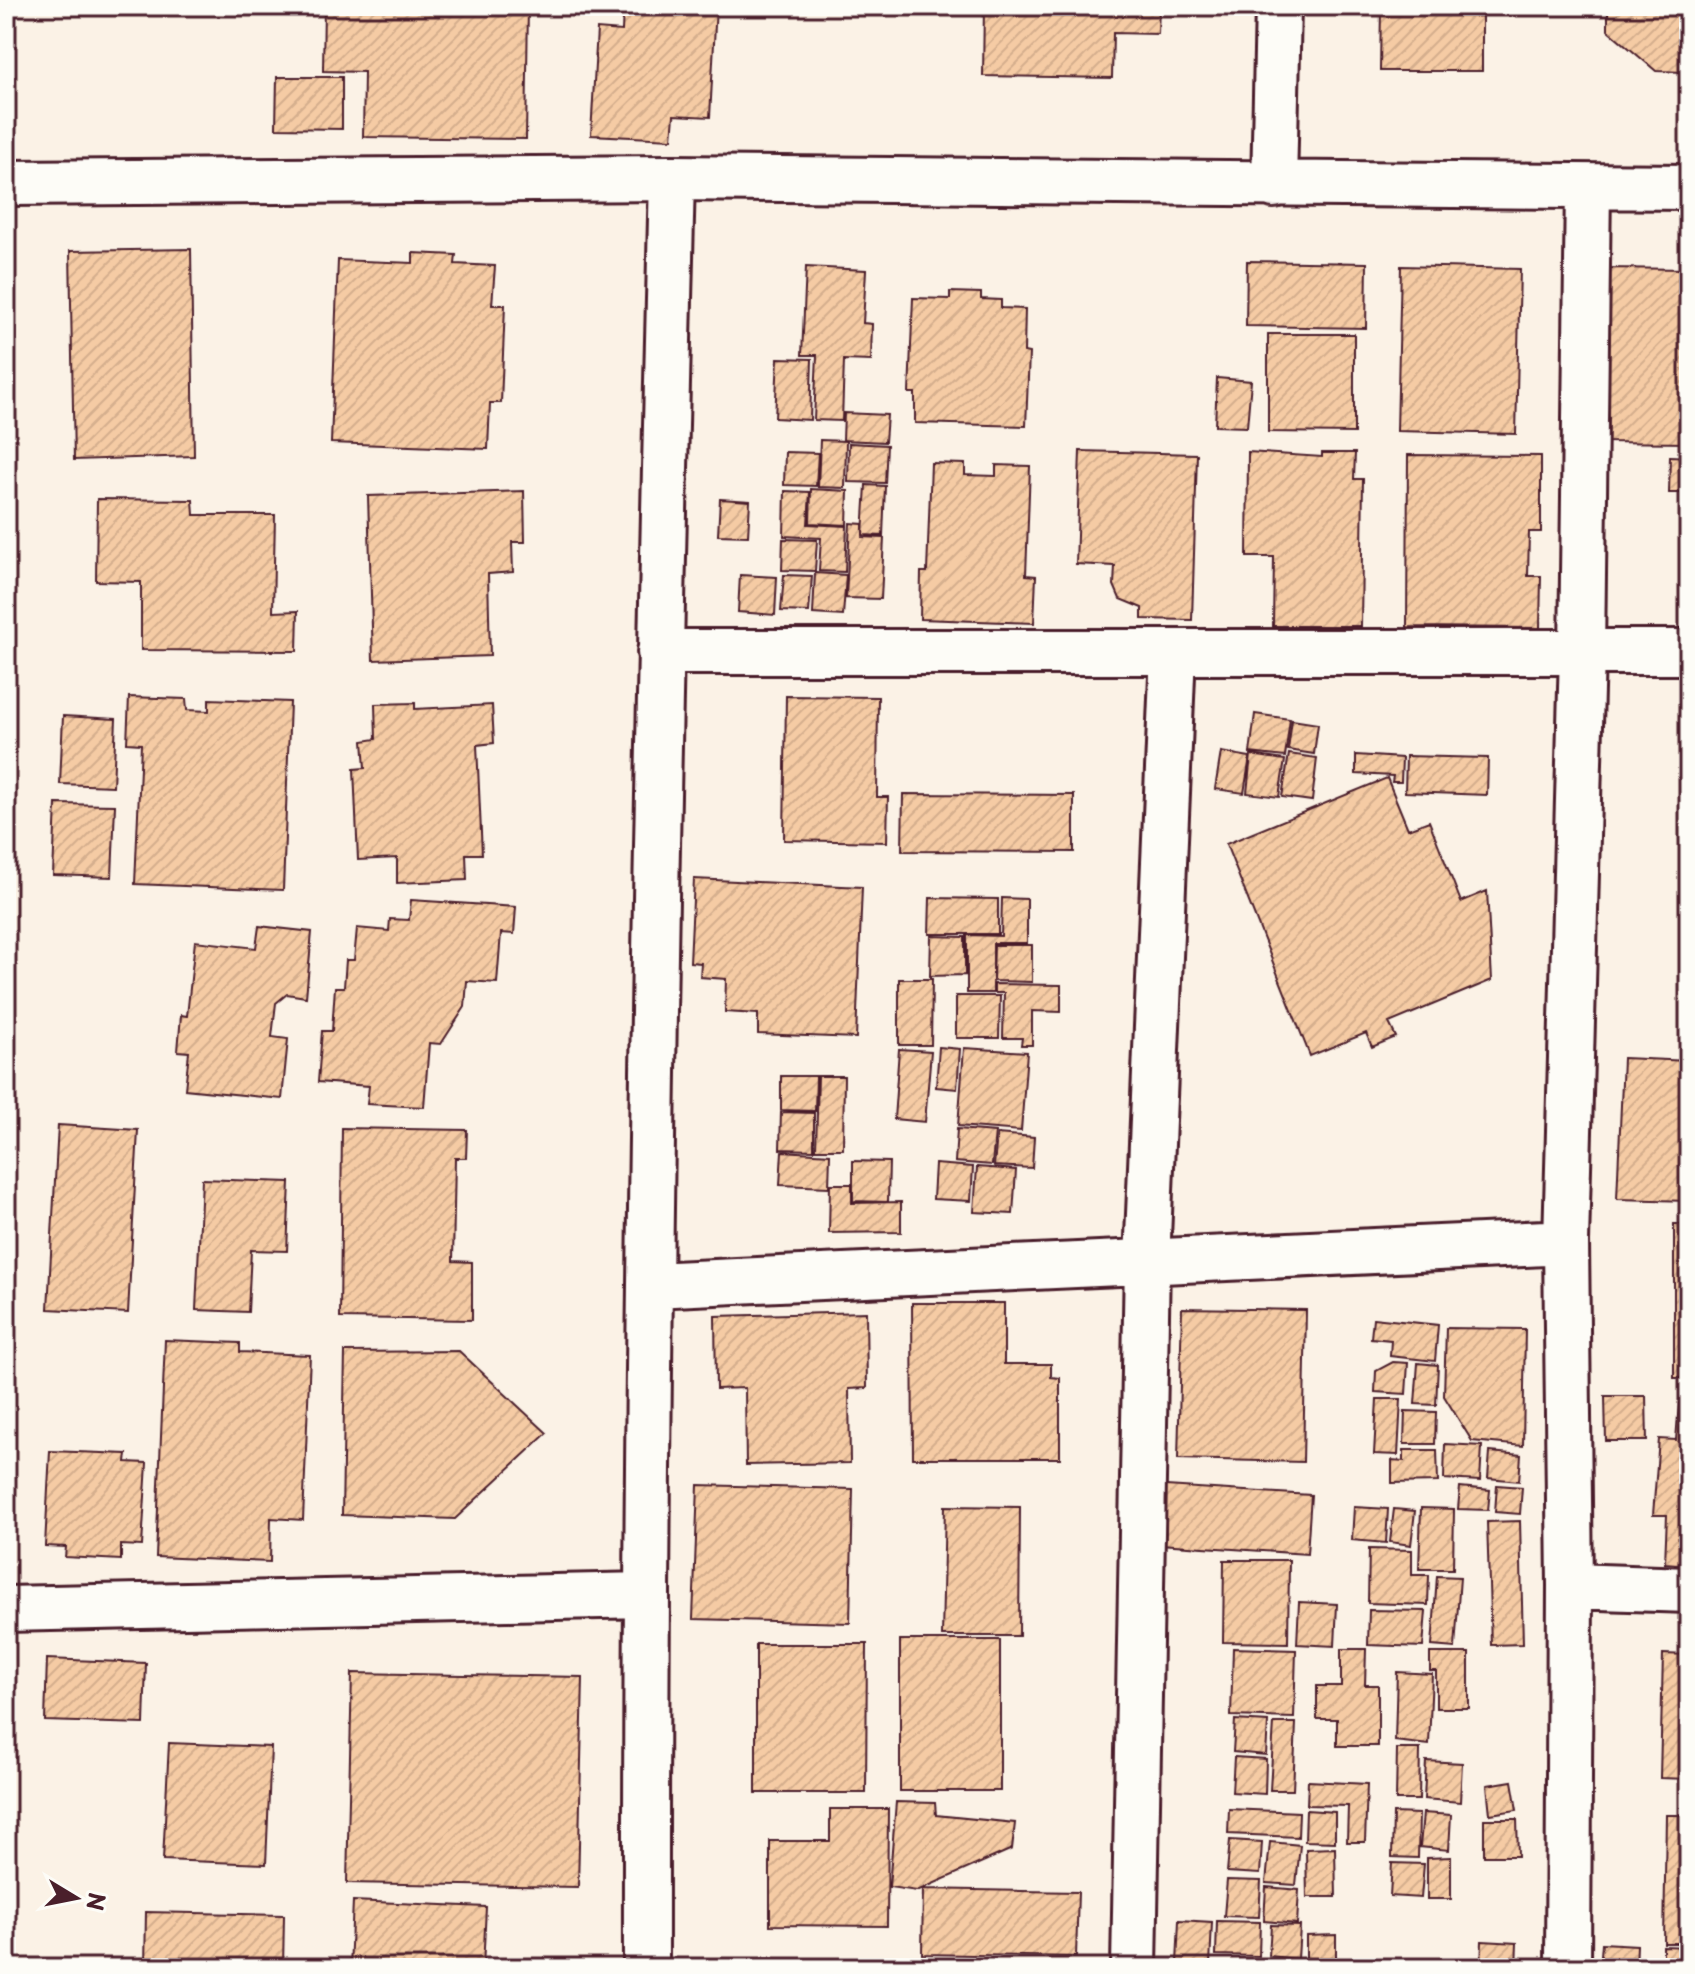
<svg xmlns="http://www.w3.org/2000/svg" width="1695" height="1974" viewBox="0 0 1695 1974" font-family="'Playpen Sans',sans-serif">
<defs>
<pattern id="building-hatch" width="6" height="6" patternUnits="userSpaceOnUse" patternTransform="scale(2)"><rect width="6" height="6" fill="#f5cba4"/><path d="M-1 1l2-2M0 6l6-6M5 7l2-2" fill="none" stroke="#d4ae8d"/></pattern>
</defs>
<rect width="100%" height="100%" fill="#fbf2e6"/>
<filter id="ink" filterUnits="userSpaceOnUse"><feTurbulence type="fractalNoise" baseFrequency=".0125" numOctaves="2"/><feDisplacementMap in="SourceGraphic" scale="16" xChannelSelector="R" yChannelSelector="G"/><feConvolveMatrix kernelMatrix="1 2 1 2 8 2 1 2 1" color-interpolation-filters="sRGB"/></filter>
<g filter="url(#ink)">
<path fill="url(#building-hatch)" stroke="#4a1f2b" stroke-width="2" d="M324,6h204l-2,133 -163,-2 1,-65 -41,-1z
M716,6l-6,111 -36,-2 -2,24 -81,-4 6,-106 25,2 1,-23 -25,-2z
M984,6h175l-1,28 -45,-1 -1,45 -129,-2z
M1381,6h101v65h-102z
M1608,6h81v82l-5,-16 -28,-1 -48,-41z
M277,77h65v52l-66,-1z
M191,249l3,207 -120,4 -4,-209z
M413,253l43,2 -1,9 40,2 -3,39h13l-4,98h-11l-2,46 -157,-6 7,-183 75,3z
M1247,261l120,2 -1,65 -120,-2z
M1401,266l119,3 -4,165 -119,-3z
M806,267l60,3 -3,53 9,1 -1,37 -27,-1 -2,61 -28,-1 3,-65h-15z
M1603,268l86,1v174l-88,-1z
M950,292l31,1v6l20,1v8l24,1 -1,43 5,1 -3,73 -111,-3v-30h-6l4,-95 37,1z
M1268,334h86v99l-86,-1z
M778,358l34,1 -2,61 -35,-2z
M1217,378l34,3 -4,46 -32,-1z
M844,413l43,2 -2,27 -42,-2z
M820,440l26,1 -1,47 -27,-1z
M849,443l38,2 -2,38 -37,-1z
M1080,451l117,3 -5,166 -50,-1v-11l-22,-9 -6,-14 1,-19 -39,-2z
M785,452l33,1 -2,33 -32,-1z
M1248,452l74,5v-4h33l-1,26h9l-2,147h-88l1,-69h-27z
M1408,455l133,1v76h-12l-1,44h13l-1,52 -133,-1z
M1670,456l19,1v36h-20z
M931,463l34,1v11l31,1v-11l34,1 -4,109 10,1 -2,47 -114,-4 1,-47h6z
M866,485l19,1 -2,50 -20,-1z
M811,489l37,2 -1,34 -37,-2z
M524,491l1,51h-13l1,30 -25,2 2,82 -117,4 -5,-164z
M785,491l25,1 -2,32 39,2 -2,46 -26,-1 2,-33 -37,-2z
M97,499l96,1 1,15h81l-2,97 25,-1 -1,40 -156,-1v-68l-45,-1z
M720,499l30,2 -2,35 -30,-1z
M850,523l13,1v13l21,1 -3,61 -35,-1z
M783,539l34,1 -2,31 -33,-1z
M815,573l31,2 -3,41 -30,-2z
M740,575l37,2 -2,38 -37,-3z
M784,575l28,1 -3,36 -28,-1z
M786,696l92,1 -1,100h11l-1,45 -103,-2z
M129,697l57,2 1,11 22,1v-12l81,3 -7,188 -148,-6 6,-140 -14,-1z
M415,703v6l77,-4 2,38 -17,2 5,109h-16l1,26 -70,3v-25l-39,2 -4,-91 11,-1 -2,-27 13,-2 -1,-35z
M1255,714l35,5 -5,38 -35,-4z
M63,716l53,3 -3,67 -53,-2z
M1292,720l26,4 -4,30 -26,-4z
M1221,752l29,5 -6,36 -29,-4z
M1289,754l28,4 -5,43 -30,-4z
M1251,755l34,5 -6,37 -32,-4z
M1356,755l46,3 -1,24h-9l1,-6 -37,-2z
M1406,756l82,2 -1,37 -82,-3z
M1387,778l21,51 21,-8 32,81 26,-11 5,89 -103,43 7,14 -24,10 -6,-14 -56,23 -84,-212z
M903,794l171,1v57l-172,-1z
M56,804l59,1 -3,72 -59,-2z
M694,879l168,8 -6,151 -98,-4v-20l-33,-2 1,-33 -26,-2 1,-14 -11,-1z
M930,898l68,1v35h-69z
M1002,898l25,1v44h-34v50h-26v-58l34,1z
M411,900l105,7 -2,27 -13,-1 -4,50 -30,-2 -2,26 -24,37 -12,-1 -5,64 -57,-3 2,-18 -51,-4 4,-51h10l3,-44h9l2,-27h8l3,-32 32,3 1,-12 19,1z
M259,926l53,6 -6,65 -19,-3 -11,9 -4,34 16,2 -6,60 -97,-10 4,-37 -11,-1 3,-36 6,1 8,-75 61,7z
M931,936l34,1v38l-35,1z
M994,945h38v37l-39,-1z
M899,979h33l-1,66h-32z
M994,984l67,1v27l-29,-1v34h-11l1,-7h-19l1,-45h-10z
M956,996h44l-1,42h-43z
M939,1047l21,2 -3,40 -21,-2z
M964,1048l63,4 -6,79 -63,-5z
M899,1049l32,2 -6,71 -31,-3z
M1623,1058l66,3v140l-72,-2z
M781,1076h35l-1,35 -34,-1z
M818,1076h26l-1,73h-27z
M781,1112l33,1v37l-34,-1z
M58,1125l80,5 -10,183 -80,-4z
M342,1128l125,2 -1,28h-11l-2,103 19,1v58l-132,-2z
M957,1129l38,3 -3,33 -37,-3z
M997,1134l37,3 -2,31 -38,-2z
M782,1151l48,3 -1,33 -49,-2z
M853,1161l36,1 -1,40 -35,-1z
M935,1164l38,3 -2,34 -38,-2z
M977,1167l39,3 -3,44 -39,-2z
M202,1179l88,3 -3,69 -36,-1 -3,62 -52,-2z
M830,1184h22v19l49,-1v30l-72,1z
M1674,1224h15v154h-15z
M912,1303h92v61h47v13l9,1v80h-147z
M1182,1308l124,2 -3,152 -125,-3z
M866,1312l1,76 -18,1 1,74 -104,2 -1,-77 -29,1 -1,-73z
M1373,1318l65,7 -3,36 -45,-5 1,-16 -20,-2z
M1446,1328l79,1 -2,117 -51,-5 -28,-45z
M165,1340l75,3v9l70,3 -7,165 -32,-2 -1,44 -114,-5z
M459,1351l88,82 -92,86 -113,-4 3,-163z
M1393,1362l15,1 -2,31 -31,-2 1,-21z
M1418,1363l20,2 -2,40 -21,-1z
M1605,1396h41l1,45h-41z
M1377,1399h24l-3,56 -24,-1z
M1679,1403l10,1v161l-24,-2 2,-48h-14l6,-76 17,1z
M1405,1411l31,1 -1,32h-31z
M1445,1444l37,2 -2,35 -36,-2z
M1404,1450h33l1,32 -46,1v-23l12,1z
M50,1451l77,3 -1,8 21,1 -5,83 -21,-1v15l-56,-3 1,-10 -21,-1z
M1490,1452l31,3 -2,26 -31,-3z
M698,1485l155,4 -3,134 -157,-4z
M1150,1485l161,10 -4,59 -162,-11z
M1497,1485l25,2 -2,27 -25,-2z
M1460,1487l30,3 -2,20 -30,-1z
M945,1506l75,1 -1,129h-77z
M1354,1507l34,2 -2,34 -34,-3z
M1421,1508l33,1 -1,60h-34z
M1394,1509l21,2 -4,34 -21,-3z
M1520,1521l3,123 -32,1 -4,-123z
M1369,1549l43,1v25h17l-1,30 -60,-2z
M1224,1560h65l-1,83 -65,-1z
M1437,1576l23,1 -5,71 -23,-2z
M1299,1602l38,2 -2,42 -38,-2z
M1369,1610l57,1 -3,36 -55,-2z
M900,1640h100v151h-100z
M756,1644h111l-1,149h-110z
M1233,1648l63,2 -2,68 -63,-2z
M1341,1649h25l-1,36h13v61h-41v-27h-20v-33h24z
M1430,1653h39v55h-33v-37h-6z
M1663,1654l26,1v124l-29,-1z
M47,1659l99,4 -2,61 -99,-3z
M1397,1672l35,2 -3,71 -34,-4z
M352,1673l231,4 -5,210 -231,-4z
M1235,1720l33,2 -2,33 -33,-3z
M1274,1723h22l-3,67h-23z
M169,1743l102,4 -5,117 -103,-4z
M1397,1749h23l-1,51h-23z
M1234,1757l32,2 -1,35 -33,-2z
M1426,1761l36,2 -2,39 -36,-3z
M1308,1781l59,3 -2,58h-18l1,-36 -41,-1z
M1512,1781l5,29 -27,4 -3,-29z
M896,1802l39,1 1,12 79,8 -3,26 -95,42 -28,-4z
M830,1809h58l-1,117 -117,-1v-84h60z
M1229,1809l70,3 -1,25 -70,-3z
M1306,1810l29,2v30l-30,-1z
M1393,1813l26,1 -1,44 -26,-1z
M1423,1813l28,2 -2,35 -29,-3z
M1666,1815h23v128h-25z
M1484,1819h33l1,37h-34z
M1230,1840l32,2 -2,32 -33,-2z
M1270,1842l30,3 -4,40 -30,-2z
M1335,1848l1,49h-29l-1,-48z
M1451,1857v42h-24v-41z
M1392,1863l32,1 -3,34 -31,-2z
M1227,1880l34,1 -2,36 -35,-1z
M1266,1887l33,3 -2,34 -33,-3z
M923,1889l155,3 -2,65 -154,-3z
M353,1901l133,6 -3,61h-133z
M146,1912l138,3 -1,53h-138z
M1179,1920l33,2 -2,43 -33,-1z
M1217,1921l43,1 -1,34 -43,-1z
M1271,1925l29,1 -2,33 -29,-3z
M1336,1935v28h-30v-27z
M1482,1941l35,2 -1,25h-35z
M1602,1943l35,2 -1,23h-36z
M1663,1946l26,1v21h-26z"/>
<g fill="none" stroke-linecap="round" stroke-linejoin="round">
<defs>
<path id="street" d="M6,183l666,-5 1017,9
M1274,185l4,-179
M660,652h1029
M652,1285l914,-43
M1570,1586l119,4
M6,1609l639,-14
M646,1968c-1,-597 11,-1193 26,-1790
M1134,1968l13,-707 26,-609
M1568,1968l2,-382 -4,-344 16,-590 6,-465"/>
</defs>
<use href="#street" stroke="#4a1f2b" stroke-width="50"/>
<use href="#street" stroke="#fdfcf7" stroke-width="44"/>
</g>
</g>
<rect width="1695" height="1974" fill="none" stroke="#fdfcf7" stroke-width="32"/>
<rect x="16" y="16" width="1663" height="1942" fill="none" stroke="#4a1f2b" stroke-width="3" filter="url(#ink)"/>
<g transform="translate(76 1898) rotate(100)" stroke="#fdfcf7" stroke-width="6" paint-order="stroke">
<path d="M0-6L14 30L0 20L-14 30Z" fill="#4a1f2b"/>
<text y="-12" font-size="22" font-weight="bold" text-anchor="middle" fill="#4a1f2b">N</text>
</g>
</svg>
